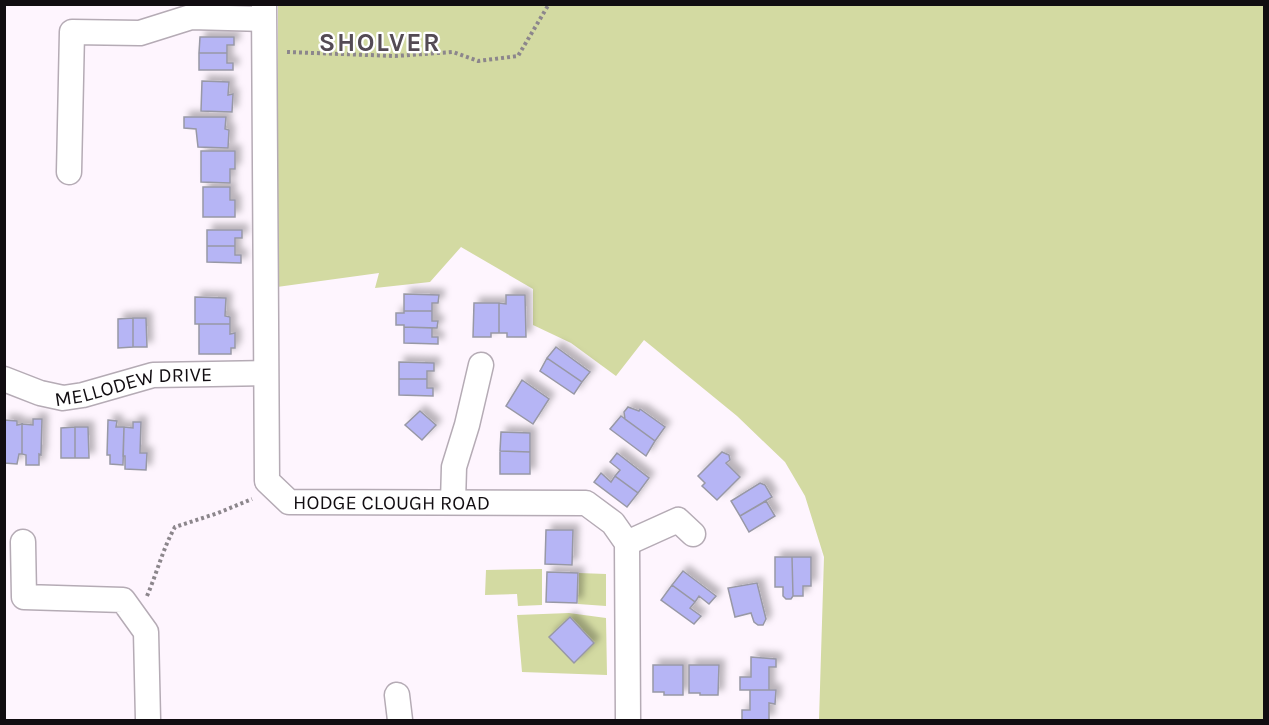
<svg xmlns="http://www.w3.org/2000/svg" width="1269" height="725" viewBox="0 0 1269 725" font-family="Karla,sans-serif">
<defs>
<filter id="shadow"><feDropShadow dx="5.5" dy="-5.5" stdDeviation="3" flood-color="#0004"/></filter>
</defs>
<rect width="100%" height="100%" fill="#fef5fe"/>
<path fill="#d3daa2" d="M278,5h986v715h-445l5,-163 -19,-61 -20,-34 -48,-46 -93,-76 -28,36 -45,-33 -38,-18v-36l-72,-42 -31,35 -55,6 4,-15 -102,14z
M542,569v36l-24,1 -1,-12 -32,1 1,-25z
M579,573l27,1v32l-28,-2z
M569,613l37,5 1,57 -85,-3 -5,-57z"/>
<path fill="#b6b5f5" stroke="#9898a5" stroke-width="1.5" filter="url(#shadow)" d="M200,37h34v8h-7v8h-28z
M199,53h28v10h6v7h-34z
M202,81l27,1 -1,13 5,-1 -1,18 -31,-1z
M184,117h42l-1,12 4,1 -1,18 -30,-1 -2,-18 -12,-1z
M201,151h34v18h-5v14l-29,-1z
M203,187h27v13h5v17h-32z
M207,230h35v8h-7v8h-28z
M207,246h28v9h6v8l-34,-1z
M404,294l35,1 -1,8h-6v8h-28z
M506,295h19l1,42h-19v-4h-8v-30l7,1z
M195,297l31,1 -1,18 5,1v7h-35z
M474,303h25v30h-8v4h-18z
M404,311h28v10h6l-1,7 -33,-1v-2h-8v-12h8z
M133,318v29l-15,1v-29z
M133,318h13l1,29h-14z
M199,324h31v10l5,-1v15h-4v6h-32z
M404,327l28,1v9h6v7l-34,-1z
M556,347l34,25 -8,10 -35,-24z
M547,358l35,24 -8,12 -34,-23z
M399,362l35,1v8h-7v8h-28z
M399,379h28v9h6v8l-34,-1z
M522,380l27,19 -16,25 -27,-18z
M628,407l11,4 1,-2 25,18 -10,14 -30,-22 -1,-7z
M420,411l16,14 -14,15 -17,-15z
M621,416l34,25 -9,15 -36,-27z
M33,419h9l-1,36 -2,-1v11h-13v-10l-4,-1v-30l11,1z
M4,420l13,1v4l5,-1v30h-3l-2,10 -13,-1z
M108,420l9,1 -1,6h8l-1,38 -13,-1v-9h-3z
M133,422h8l-1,31h7l-1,17 -21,-1v-13h-2l1,-29 9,1z
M75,427h13l1,31h-14z
M75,427v31h-14v-30z
M501,432l29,1v19l-30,-1z
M500,451l30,1v22h-30z
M722,452l7,3 1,5 -4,3 14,14 -23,23 -15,-14 3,-3 -7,-7z
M617,453l32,25 -11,15 -23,-17 5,-6 -10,-8z
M601,473l10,9 4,-6 23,17 -11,14 -33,-25z
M760,483l5,2 7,12 -32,19 -9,-15z
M766,501l9,15 -26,16 -9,-16z
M546,530h27l-1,35 -27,-1z
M775,557h17l1,39 -2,3h-5l-3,-3v-9h-8z
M792,557h19v29h-8v10h-10z
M683,571l33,25 -7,8 -10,-8 -4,6 -23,-17z
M547,572l31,1 -1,30 -31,-1z
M757,583l9,36 -3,6h-5l-4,-3 -3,-9 -16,4 -7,-29z
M672,585l23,17 -5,6 11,8 -7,8 -33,-24z
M570,617l24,26 -20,20 -25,-26z
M751,657l25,2v8h-7v23h-29v-13h11z
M653,665h30v30h-19v-3h-11z
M689,665h30l-1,30h-18v-2h-11z
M750,690h26l-1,14 -6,-1v17h-27v-10h8z"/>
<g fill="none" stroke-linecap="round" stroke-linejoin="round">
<defs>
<g id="minor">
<path id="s1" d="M264,4l3,477 22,21 297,1 27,20 14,20 1,177"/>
<path d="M69,172l3,-140 68,1 51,-16 72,2"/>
<path id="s2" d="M4,379l36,14 23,5 20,-3 70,-20 112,-2"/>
<path d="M453,502l1,-35 13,-42 14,-60"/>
<path d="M23,542l1,55 99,3 23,32 2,88"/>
<path d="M627,543l51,-23 15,14"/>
<path d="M397,695l3,25"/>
</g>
</defs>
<use href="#minor" stroke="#b5abb5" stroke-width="27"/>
<path stroke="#8c868c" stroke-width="4" stroke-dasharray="3 3" stroke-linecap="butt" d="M287,52l108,4 58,-4 25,9 40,-5 31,-52
M147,596c10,-23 16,-48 28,-69l43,-14 34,-14"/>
<use href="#minor" stroke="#fff" stroke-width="24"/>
</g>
<g text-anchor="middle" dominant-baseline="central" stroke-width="4.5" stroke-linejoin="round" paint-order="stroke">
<g font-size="20" fill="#110d11" stroke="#fff">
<text stroke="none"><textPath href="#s2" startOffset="134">MELLODEW DRIVE</textPath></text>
<text stroke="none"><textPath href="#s1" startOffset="610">HODGE CLOUGH ROAD</textPath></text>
</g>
<g font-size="26" font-weight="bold" letter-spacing="1.5" fill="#544b54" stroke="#fff">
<text x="380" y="42">SHOLVER</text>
</g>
</g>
<rect width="1269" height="725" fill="none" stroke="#110d11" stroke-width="12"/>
</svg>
